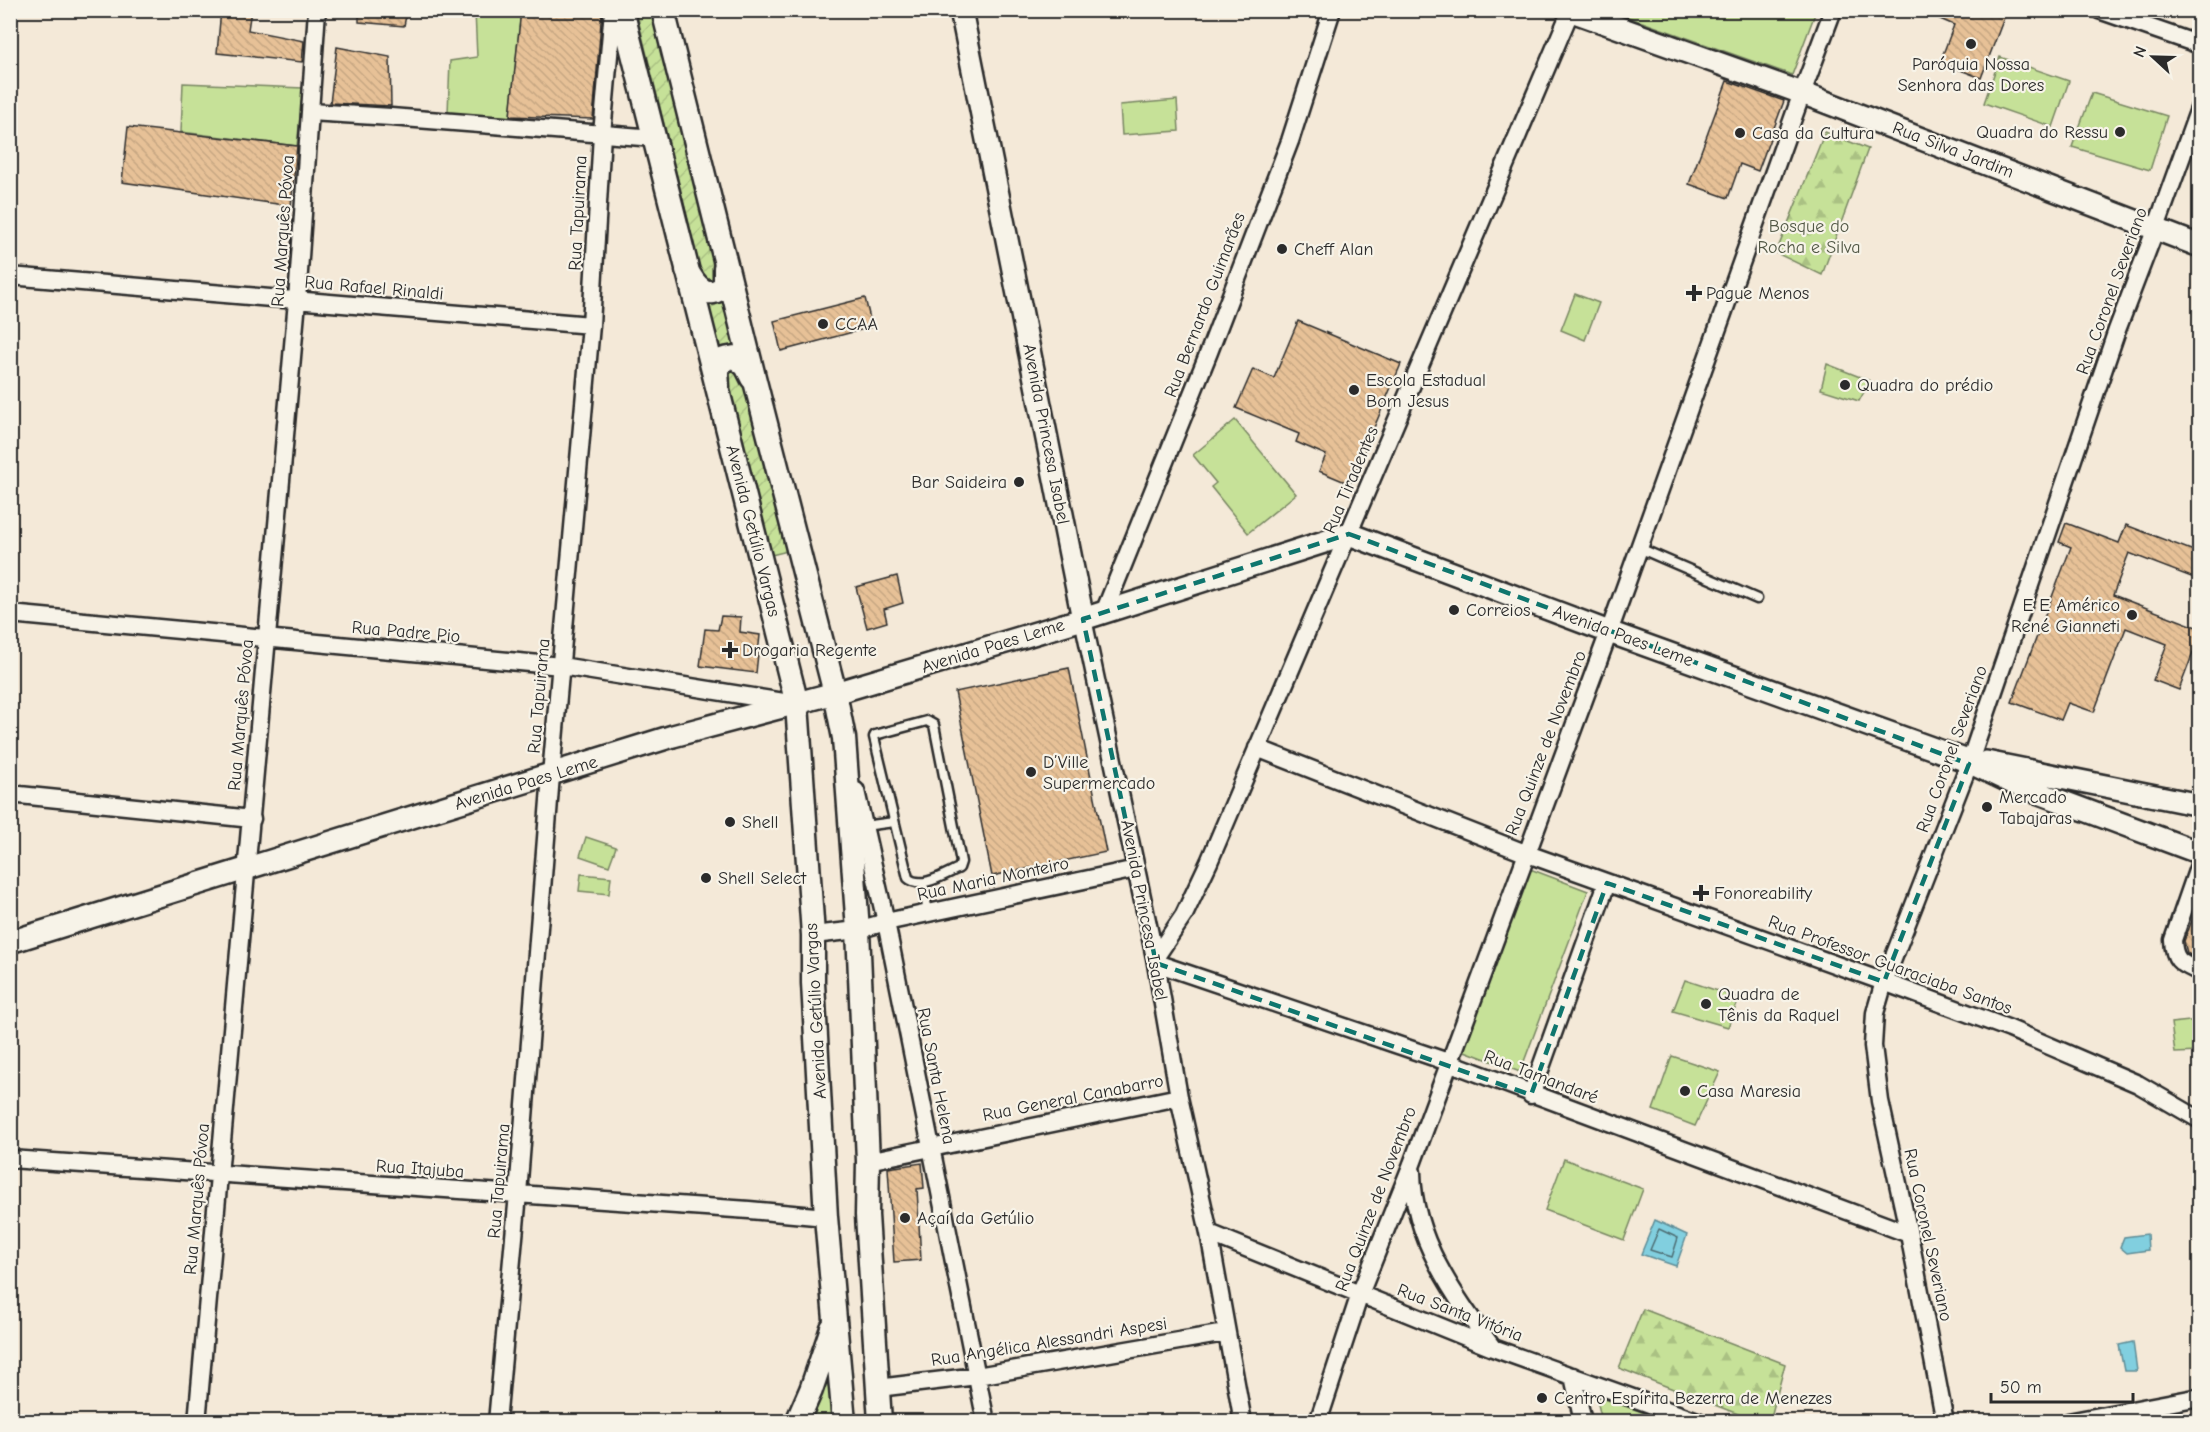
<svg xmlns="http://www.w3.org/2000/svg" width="2210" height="1432" viewBox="0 0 2210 1432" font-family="'Comic Neue',sans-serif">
<defs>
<pattern id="forest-firs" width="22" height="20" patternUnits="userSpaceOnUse" patternTransform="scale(1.5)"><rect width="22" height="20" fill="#c6e198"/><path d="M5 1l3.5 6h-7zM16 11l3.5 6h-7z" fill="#aac183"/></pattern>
<pattern id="garden-furrows" width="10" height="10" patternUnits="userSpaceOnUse" patternTransform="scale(1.5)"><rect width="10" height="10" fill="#c6e198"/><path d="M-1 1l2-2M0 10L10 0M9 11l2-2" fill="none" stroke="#aac183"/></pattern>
<pattern id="building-back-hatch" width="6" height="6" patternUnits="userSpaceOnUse" patternTransform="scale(1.5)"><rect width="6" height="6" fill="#e7c197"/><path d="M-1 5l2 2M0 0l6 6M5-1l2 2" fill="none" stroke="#c6a682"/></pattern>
</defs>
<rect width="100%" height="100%" fill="#f4e9d8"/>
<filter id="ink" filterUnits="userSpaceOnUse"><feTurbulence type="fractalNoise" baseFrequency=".0167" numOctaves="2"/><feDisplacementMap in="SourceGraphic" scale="12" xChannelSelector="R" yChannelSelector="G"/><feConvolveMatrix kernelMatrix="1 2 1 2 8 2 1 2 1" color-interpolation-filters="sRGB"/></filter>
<g filter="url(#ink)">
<path fill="#c6e198" stroke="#788662" stroke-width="1.5" d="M475,11h46l-11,106 -62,-4 2,-52 27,-4z
M1611,11h205l-24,64z
M2000,57l69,24 -16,46 -69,-24z
M183,83l120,5 -6,58 -116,-14z
M2092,93l75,23 -17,54 -78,-23z
M1177,100l2,31 -57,4 -2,-30z
M1575,294l24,9 -14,37 -24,-10z
M1827,364l43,17 -11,20 -38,-12z
M1235,420l61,74 -48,39 -37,-46 5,-4 -23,-28z
M586,837l30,10 -7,19 -29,-10z
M1530,869l58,22 -68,181 -58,-22z
M581,874l30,3 -2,17 -30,-3z
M1685,980l54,18 -11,29 -55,-16z
M2199,1020v32l-24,1 -4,-30z
M1672,1056l48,16 -25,54 -42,-16z
M1564,1159l79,30 -19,51 -79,-30z
M835,1318l9,103 -47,1z
M1596,1396l72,25h-66z"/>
<path fill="url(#forest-firs)" stroke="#788662" stroke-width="1.5" d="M1825,132l43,17 -46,126 -46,-22z
M1643,1309l142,55 -15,57h-14l-137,-53z"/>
<path fill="url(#garden-furrows)" stroke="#788662" stroke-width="1.5" d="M636,11h20l132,540 -17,4z"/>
<path fill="#81cfdf" stroke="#5f8d97" stroke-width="1.5" d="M1655,1220l32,15 -11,31 -35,-12z
M2147,1234l1,16 -21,3 -7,-6 4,-10z
M2133,1342l4,29h-13l-5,-26z"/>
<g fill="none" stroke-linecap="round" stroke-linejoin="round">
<path stroke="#4d6d73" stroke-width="1.5" d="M1659,1229l19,9 -6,19 -22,-7z"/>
</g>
<path fill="url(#building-back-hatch)" stroke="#2b2b2b" stroke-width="1.5" d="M221,10h30l-3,20 56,11 -2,21 -85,-9z
M359,10h48l-3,16 -45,-4z
M521,10h81l-9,109 -83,-3z
M1919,10h88l-26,68 -41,-16 14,-37z
M337,47l53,10 1,49 -61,-3z
M1727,81l57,20 -26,70 -18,-7 -12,34 -39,-14z
M128,127l169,19 -6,60 -169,-24z
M865,298l7,29 -91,24 -7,-30z
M1298,321l103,43 -51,120 -31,-13 7,-16 -30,-13 3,-8 -63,-26 17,-39 21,9z
M2066,523l53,20 7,-18 73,28v27l-70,-27 -16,42 86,33v9l-20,53 -26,-10 14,-36 -41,-16 -32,84 -26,-9 -7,17 -49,-18 59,-155 -12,-5z
M897,576l6,27 -19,6 3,13 -20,6 -11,-41z
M721,616l20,1 -1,15 20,3 -4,38 -56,-7 5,-37 13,1z
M1069,668l37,184 -114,24 -37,-184z
M2199,903v57l-12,-7 -3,-12z
M922,1163l2,25 -7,1 4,71 -27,2 -6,-94z"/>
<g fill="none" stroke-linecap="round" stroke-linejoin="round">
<defs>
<path id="service" d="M1639,548l118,51
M927,721l7,4 27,137 -2,6c-14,6 -38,22 -51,10l-34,-141 1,-2z
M864,826l30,-4
M923,883l5,30"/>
<path id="minor" d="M2099,10l101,35
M310,112l81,5 263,21
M10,276l581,49
M1105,610l104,-258 81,-211 42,-131
M10,614l551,52 229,37
M1083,619l72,339 24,139 30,136 34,189
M1257,748l268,105 359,129 126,47 128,55 62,36
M856,791l30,131 100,500
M10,794l242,25
M2200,862l-27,78c1,22 8,23 27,32
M813,935l45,-5 28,-8 250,-53
M1155,958l29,-43 25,-53 362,-852
M1156,963l292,99 461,172
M1531,1095l76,-212
M10,1159l739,51 77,7
M868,1161l311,-64
M1412,1172c1,67 42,123 80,175
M1209,1233l284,115 207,74
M1573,1376l10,46
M878,1388l99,-12 248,-43
M197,1422l100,-1121 20,-291
M497,1422l21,-228 33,-419 40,-450 11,-191 11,-124
M1318,1422l42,-128 52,-130 197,-532 193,-539 31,-83
M1945,1422l-36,-188 -29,-133 -7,-55 2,-33 9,-31 85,-218 148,-434 39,-102 44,-122
M2068,1422l132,-25"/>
<path id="tertiary" d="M961,10l122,609
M1569,10l233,83 398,153
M1986,762l214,43
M10,942l663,-206 162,-43 248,-74 266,-85 260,98 353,127 53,25 185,69"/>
<path id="secondary" d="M622,10l175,694 16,231v48l13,234 18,205
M663,10l93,375 79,308 9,45 14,192 10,231 -1,54 13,207
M687,270c8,16 21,32 38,15v-17
M718,387l-1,-17 7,-11 11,-2 11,9 6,12
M797,1422l14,-32 21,-62"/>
</defs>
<use href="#service" stroke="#2b2b2b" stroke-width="13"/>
<use href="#minor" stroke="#2b2b2b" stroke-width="21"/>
<use href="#tertiary" stroke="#2b2b2b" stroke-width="26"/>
<use href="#secondary" stroke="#2b2b2b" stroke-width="27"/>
<use href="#service" stroke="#f7f3e8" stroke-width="8"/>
<use href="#minor" stroke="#f7f3e8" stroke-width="16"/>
<use href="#tertiary" stroke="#f7f3e8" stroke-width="21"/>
<use href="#secondary" stroke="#f7f3e8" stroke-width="22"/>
</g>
</g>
<path fill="none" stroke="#0f766e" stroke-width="4.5" stroke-dasharray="12 8" stroke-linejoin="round" d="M1349,534l620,230 -85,218 -277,-99 -76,212 -375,-132 -73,-344z"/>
<g fill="#2b2b2b" stroke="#f7f3e8" stroke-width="2">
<circle cx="1971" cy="44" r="6"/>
<circle cx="2120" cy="132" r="6"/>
<circle cx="1740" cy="133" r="6"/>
<circle cx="1282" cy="249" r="6"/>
<path d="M1691 284h6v6h6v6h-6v6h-6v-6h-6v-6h6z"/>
<circle cx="823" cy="324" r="6"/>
<circle cx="1845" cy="385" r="6"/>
<circle cx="1354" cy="390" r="6"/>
<circle cx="1019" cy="482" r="6"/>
<circle cx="1454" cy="610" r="6"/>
<circle cx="2132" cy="615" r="6"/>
<path d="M727 641h6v6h6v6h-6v6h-6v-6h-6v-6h6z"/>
<circle cx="1031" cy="772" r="6"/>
<circle cx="1987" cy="807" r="6"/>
<circle cx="730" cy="822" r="6"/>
<circle cx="706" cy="878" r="6"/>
<path d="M1698 884h6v6h6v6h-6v6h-6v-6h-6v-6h6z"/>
<circle cx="1706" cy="1004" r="6"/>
<circle cx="1685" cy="1091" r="6"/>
<circle cx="905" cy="1218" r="6"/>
<circle cx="1542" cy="1398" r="6"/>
</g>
<g text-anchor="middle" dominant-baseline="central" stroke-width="4.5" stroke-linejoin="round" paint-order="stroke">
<g font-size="18" fill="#2b2b2b" stroke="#f7f3e8" text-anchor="start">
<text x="1971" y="64" text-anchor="middle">Paróquia Nossa<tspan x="1971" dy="21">Senhora das Dores</tspan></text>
<text x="2108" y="132" text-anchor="end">Quadra do Ressu</text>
<text x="1752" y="133">Casa da Cultura</text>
<text x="1294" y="249">Cheff Alan</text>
<text x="1706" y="293">Pague Menos</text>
<text x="835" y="324">CCAA</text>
<text x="1366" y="380">Escola Estadual<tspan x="1366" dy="21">Bom Jesus</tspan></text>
<text x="1857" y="385">Quadra do prédio</text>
<text x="1007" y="482" text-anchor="end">Bar Saideira</text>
<text x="2120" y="605" text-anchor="end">E E Américo<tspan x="2120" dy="21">René Gianneti</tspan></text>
<text x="1466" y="610">Correios</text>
<text x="742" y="650">Drogaria Regente</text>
<text x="1043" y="762">D’Ville<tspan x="1043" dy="21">Supermercado</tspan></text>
<text x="1999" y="797">Mercado<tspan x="1999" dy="21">Tabajaras</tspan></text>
<text x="742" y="822">Shell</text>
<text x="718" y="878">Shell Select</text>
<text x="1714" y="893">Fonoreability</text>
<text x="1718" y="994">Quadra de<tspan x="1718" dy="21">Tênis da Raquel</tspan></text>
<text x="1697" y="1091">Casa Maresia</text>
<text x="917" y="1218">Açaí da Getúlio</text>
<text x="1554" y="1398">Centro Espírita Bezerra de Menezes</text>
</g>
<g font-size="18" fill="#2b2b2b" stroke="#f7f3e8">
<text transform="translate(1953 150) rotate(21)">Rua Silva Jardim</text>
<text transform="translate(578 213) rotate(-87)">Rua Tapuirama</text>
<text transform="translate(283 231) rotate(-86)">Rua Marquês Póvoa</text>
<text transform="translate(374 288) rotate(5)">Rua Rafael Rinaldi</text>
<text transform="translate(2112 291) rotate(-70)">Rua Coronel Severiano</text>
<text transform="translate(1205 305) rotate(-69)">Rua Bernardo Guimarães</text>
<text transform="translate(1046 434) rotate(79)">Avenida Princesa Isabel</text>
<text transform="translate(1351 480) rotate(-67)">Rua Tiradentes</text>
<text transform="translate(753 531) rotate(76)">Avenida Getúlio Vargas</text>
<text transform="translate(406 632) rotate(5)">Rua Padre Pio</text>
<text transform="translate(1623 636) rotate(20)">Avenida Paes Leme</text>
<text transform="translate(993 646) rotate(-17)">Avenida Paes Leme</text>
<text transform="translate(539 696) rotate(-85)">Rua Tapuirama</text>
<text transform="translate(241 715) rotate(-85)">Rua Marquês Póvoa</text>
<text transform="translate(1546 743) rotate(-69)">Rua Quinze de Novembro</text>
<text transform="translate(1952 749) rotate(-70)">Rua Coronel Severiano</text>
<text transform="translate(526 783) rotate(-17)">Avenida Paes Leme</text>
<text transform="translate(993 879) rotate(-12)">Rua Maria Monteiro</text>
<text transform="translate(1144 910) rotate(79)">Avenida Princesa Isabel</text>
<text transform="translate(1890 965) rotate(20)">Rua Professor Guaraciaba Santos</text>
<text transform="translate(816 1011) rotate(-93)">Avenida Getúlio Vargas</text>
<text transform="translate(936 1076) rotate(79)">Rua Santa Helena</text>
<text transform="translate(1541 1077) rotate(21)">Rua Tamandaré</text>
<text transform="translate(1073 1098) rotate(-11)">Rua General Canabarro</text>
<text transform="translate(420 1169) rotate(4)">Rua Itajuba</text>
<text transform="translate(499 1181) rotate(-85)">Rua Tapuirama</text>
<text transform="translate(197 1199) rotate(-85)">Rua Marquês Póvoa</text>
<text transform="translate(1376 1199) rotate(-69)">Rua Quinze de Novembro</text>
<text transform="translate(1928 1235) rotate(78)">Rua Coronel Severiano</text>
<text transform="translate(1460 1313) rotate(21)">Rua Santa Vitória</text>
<text transform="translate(1049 1342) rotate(-9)">Rua Angélica Alessandri Aspesi</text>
</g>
<g font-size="18" fill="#525846" stroke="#f7f3e8">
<text x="1809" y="226">Bosque do<tspan x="1809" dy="21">Rocha e Silva</tspan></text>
</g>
</g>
<rect width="2210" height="1432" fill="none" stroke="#f7f3e8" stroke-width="36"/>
<rect x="18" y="18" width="2174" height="1396" fill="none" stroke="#2b2b2b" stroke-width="2" filter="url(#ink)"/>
<g transform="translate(2153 57) rotate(292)" stroke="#f7f3e8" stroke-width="4.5" paint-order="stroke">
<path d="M0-4.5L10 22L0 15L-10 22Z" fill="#2b2b2b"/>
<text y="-9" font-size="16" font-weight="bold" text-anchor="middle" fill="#2b2b2b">N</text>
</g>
<path d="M1991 1393v9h142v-9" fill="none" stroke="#2b2b2b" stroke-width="3"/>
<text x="2000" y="1393" font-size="18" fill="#2b2b2b" stroke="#f7f3e8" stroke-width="4.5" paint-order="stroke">50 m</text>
</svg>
